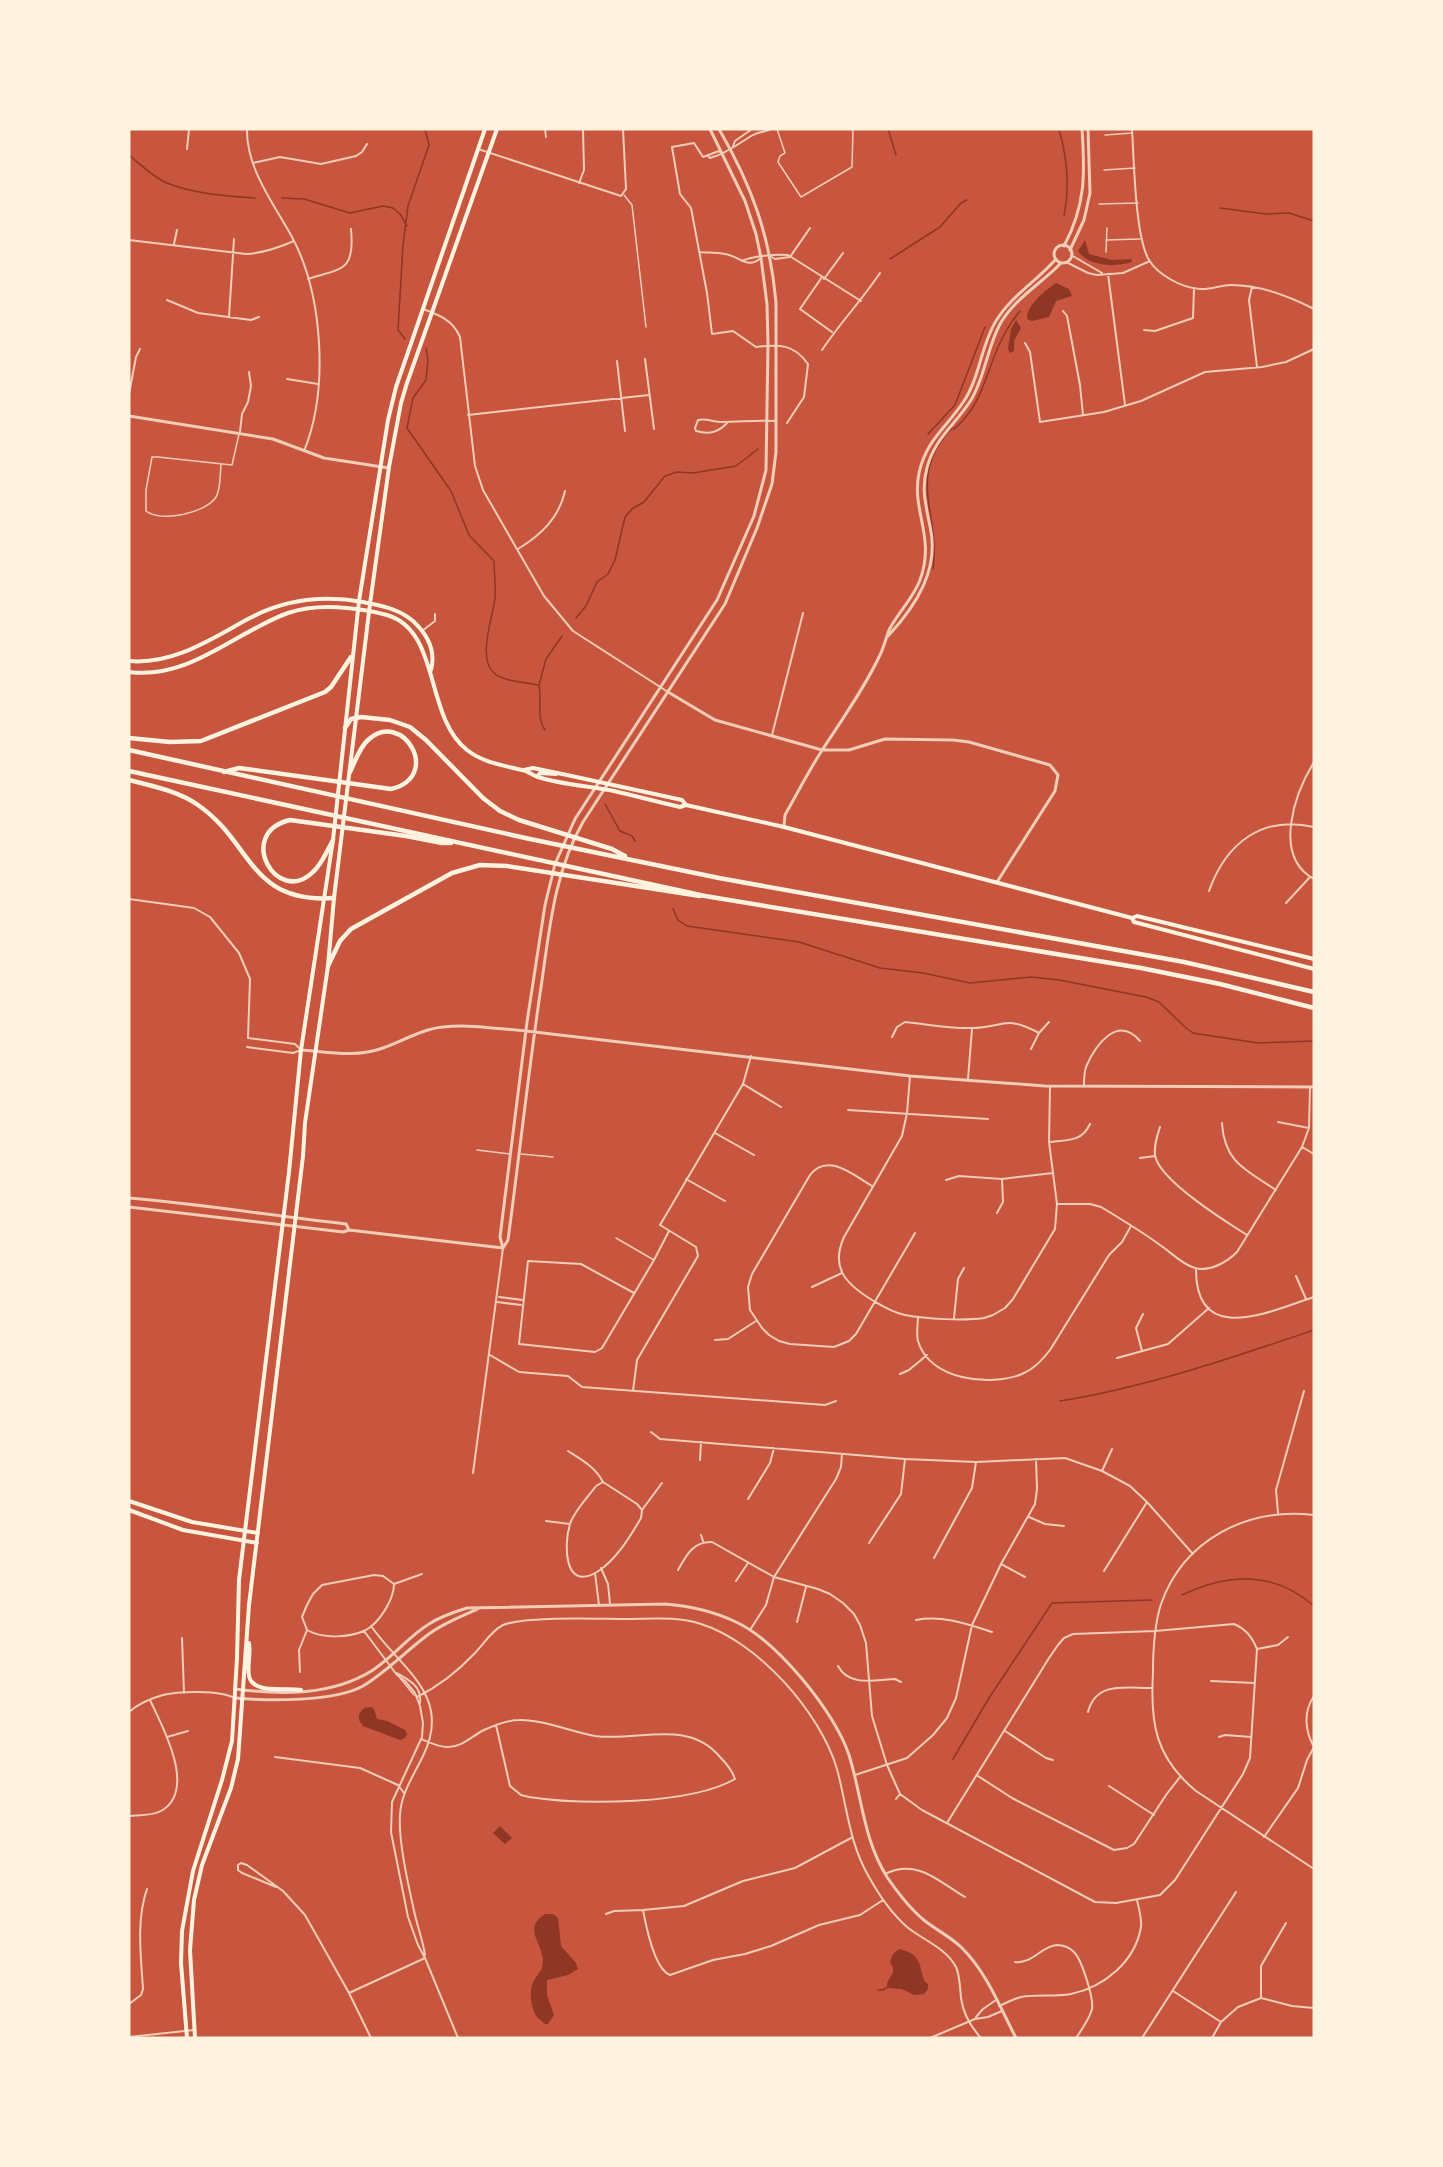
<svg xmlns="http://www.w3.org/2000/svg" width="1443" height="2167" viewBox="0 0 1443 2167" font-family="'Alegreya Sans',sans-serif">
<rect width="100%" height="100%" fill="#c8553d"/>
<path fill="#8f3625" d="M1085,240l4,14 23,6 19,-1 1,3c-17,5 -43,5 -54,-11z
M1056,283l13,6 3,7 -16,5 -7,16 -17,4 -5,-2c0,-15 18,-28 29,-36z
M1016,320l5,8 -7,13v10l-4,2 -2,-4 3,-20z
M371,1707l3,2 3,10 10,2 18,9 2,4 -2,4 -5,2 -37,-14 -4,-6v-6l5,-6z
M500,1826l12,12 -7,6 -12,-11z
M545,1914h8l5,4 3,28 15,17 2,6 -10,6 -21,5v15l7,20 -6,9h-3c-2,-2 -5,-4 -7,-6 -8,-9 -10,-31 -2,-41 4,-5 7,-9 7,-17 -2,-20 -20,-31 2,-46z
M899,1949c29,5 18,29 29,35v5l-4,5 -10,1 -12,-6 -15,-1c-1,-12 12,-13 3,-26l3,-8z"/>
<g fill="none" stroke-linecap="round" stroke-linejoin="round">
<path stroke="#8f3625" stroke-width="1.5" d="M888,129l8,26
M1059,129c8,28 11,58 5,87
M129,155c12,10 24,22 38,28 27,11 60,13 88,15
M282,198l22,1 46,14 33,-7 10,2 7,6 7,12
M1220,208l46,6 23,-1 25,8
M890,259l50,-32 21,-24 6,-3
M405,339l-7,-9 5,-85 5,-39 21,-61 -4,-16
M426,348l2,12 -2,20 -13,18 -6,30 44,63 18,44 25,26c0,11 2,25 1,37 -2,19 -18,60 -1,75 10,9 32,9 45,12 3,15 -3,32 6,45
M954,429c28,-23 31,-54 46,-86 5,-11 12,-22 20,-32
M928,434l27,-29 30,-78
M933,569c8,-55 -28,-92 19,-141
M576,618l10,-12 11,-24 11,-8 7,-14 10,-43 7,-8 12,-7 21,-26 12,-4 16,1 43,-7 22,-17
M539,685l7,-26 16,-23
M605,804l15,27 12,5 3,5
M673,909l5,11 9,6 112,16 81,26 43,5 47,10 61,-6 28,3 87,17 13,5 27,26 7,5 65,10 56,-2
M1060,1401c87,-14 171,-43 254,-71
M1182,1595c46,-22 92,-24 132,11
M953,1759l36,-61 63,-95 100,-3
M878,1990h5l5,-3"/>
<path stroke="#f1ccb7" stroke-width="1.5" d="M777,129l8,24 -5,3 -2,6 23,35 51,-30 1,-38
M1105,135l27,-2
M1104,170l31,-2
M624,195l8,10 14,122
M1099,204l39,-1
M1106,240l34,-1
M1106,252l1,-24
M221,464c-1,9 0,25 -5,33 -10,16 -55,26 -70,14v-21l6,-33h6l74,8 7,-31
M477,1150l33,4
M521,1154l32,3
M616,1238l38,22
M400,1678l14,17"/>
<path stroke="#f1ccb7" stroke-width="2" d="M247,129c-1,39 27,75 45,108 31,58 37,153 12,214
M545,129l1,8
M1132,129c2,30 3,108 17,131 9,15 33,28 51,29 10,1 21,-4 31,-4 30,0 58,11 83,24
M733,146l2,-5 17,-12
M187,149l2,-20
M478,149l143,47 5,-7 -3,-60
M721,153l-2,-2 -16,6 -9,-14 -22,4 8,47 11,14 16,85 5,41 21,-3 23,16c23,-3 38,-3 52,17l-4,33 -17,26
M708,156l2,2c16,-4 29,-15 43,-23 5,-3 12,-3 18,-6
M253,163l27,-6 41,7 35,-8 6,-4 5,-8
M579,183l5,-13 -1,-41
M129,240l117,14c18,-1 32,-6 48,-13
M174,244l3,-14
M699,252c8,1 17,0 26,2 14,2 22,16 36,4
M1071,255l31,18
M770,256l5,3 15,-2
M790,257l20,-29
M742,261c10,-5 34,-7 46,-6l73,46
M1066,262l22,11 9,2 26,-2 27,-12
M1108,274l17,131
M822,277l-22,32 32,23
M308,279c35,-11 47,-8 43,-50
M824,279l19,-26
M1252,287l-3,13 8,67
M167,300l31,13 53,7 8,-3
M423,309c16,6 30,11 37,28l15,129 8,24 61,106 29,35 95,61
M1063,311l4,5 13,69 3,30
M229,317l5,-78
M1144,330l11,1 38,-13 1,-30
M1025,343l5,9 10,70 64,-10 37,-11 64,-29 57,-5 24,-5 28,-13
M822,350c18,-27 40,-50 58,-77
M645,359l9,70
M617,361l8,70
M287,379l31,5
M129,394l7,-37 4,-8
M468,415l181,-20
M728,422c-9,10 -18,13 -32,9l-1,-3 3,-8c9,-2 15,2 24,2 18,0 35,-2 53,-1
M240,432l2,-18 6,-12 3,-16 -2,-14
M518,549c23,-14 41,-31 47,-58
M422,631l13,-10v-7
M772,735l31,-122
M1314,762c-19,31 -42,94 0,117
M1209,891c17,-48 53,-76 105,-64
M129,899l65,9 16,9 29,36 11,26 -2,59 47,6 6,6 -8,3 -46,-6
M1286,903l24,-26
M892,1037l5,-10 8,-5c22,2 45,7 66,6 33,0 32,-14 68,5
M1031,1049l8,-16 10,-11
M910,1076l-3,37 -5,23 -58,101c-14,31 2,47 28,63 10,6 21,13 33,15 21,4 58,6 79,3l9,-3 12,-7 8,-9 42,-70 2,-25 -8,-62 1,-55
M968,1079l4,-50
M743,1084l38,23
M1084,1086c0,-6 0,-13 2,-19 9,-21 31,-53 54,-26
M848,1110l140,9
M1278,1122l31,6
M1222,1123c2,39 24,47 54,67
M1160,1127c-3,9 -6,18 -5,28 3,24 71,67 92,80
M715,1133l39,22
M1049,1142c18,-2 33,0 41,-18
M1302,1147l12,7
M1140,1158l15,-2
M686,1179l39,22
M946,1180l13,-4 43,3 51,-6
M872,1186c-19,-11 -44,-34 -62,-11l-58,99 -4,13 2,23 12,18 7,7 10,6 11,3 44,3 15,-6 7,-7 59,-101
M1058,1204h32l11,3c20,12 40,24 59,38 11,7 21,19 35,23 15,4 32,-6 42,-16l65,-105 7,-19 1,-41
M997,1213l6,-11 -1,-23
M1196,1268c-1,80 74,43 118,29
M1296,1276l10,23
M812,1287l30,-14
M634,1293l-53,-29 -53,-3 -9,83 76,8 7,-4 52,-88 15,-29
M499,1297l24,3
M497,1302l24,3
M918,1317c0,8 -2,16 0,24 11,39 72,46 104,33 12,-5 20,-14 28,-24l59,-95 13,-13 9,-16
M954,1318l4,-39 6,-11
M715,1340l13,-1 28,-18
M1142,1351l-6,-23 7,-14
M490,1355l29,17 49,4 14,11 243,18 11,-4
M1117,1358l51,-14 41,-36
M900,1374l9,-4 18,-15
M633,1391l4,-31 61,-104 -2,-9 -36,-22 83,-141 8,-28
M651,1432l9,7 245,20 71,3 89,-4 37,13 28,15 17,16 46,52
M568,1451c14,9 27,16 35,31
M700,1460l1,-18
M1102,1471l10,-22
M473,1473l30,-225
M603,1482l34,22 5,6 -1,8c-11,19 -25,42 -44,54 -34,20 -33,-29 -27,-48 4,-13 18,-27 26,-38z
M748,1499l22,-36 4,-15
M642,1510l20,-27
M1278,1513l-2,-23 28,-99
M1314,1515c-66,-8 -130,24 -153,89 -7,22 -8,46 -8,68 -3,51 2,85 43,119l118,78
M1029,1517l16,7 19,2
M546,1521l24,3
M701,1535l2,6
M869,1543l32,-49 4,-35
M934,1558l38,-70 4,-26
M1001,1564l24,13
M601,1568l7,16 2,20
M678,1570c8,-14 15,-29 34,-28l62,35 44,12 12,5 13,9 11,11 6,11 6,18 6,73 15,49 13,29 22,16 173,92 21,1 44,-8 15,-15 68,-106 7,-16 7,-109c-5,-12 -11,-20 -23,-25l-79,7 -82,3 -9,4 -6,7 -9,13 -102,165
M1104,1571l43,-69
M595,1573l4,32
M374,1575l9,1 11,8c0,15 -14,38 -28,46 -17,8 -43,9 -59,0l-5,-13 5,-12 6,-11 9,-9z
M736,1581l12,-18
M394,1584l28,-10
M916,1620c27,-5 51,4 76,12
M797,1622l9,-35
M371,1626c30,43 82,69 52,130 -9,19 -22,37 -23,59 -2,26 9,73 15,100 3,13 8,26 10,40
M750,1630l16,-25 8,-28 62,-98 5,-12 1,-13
M364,1631l33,44 8,6 10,12 5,13 3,17 -1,14 -30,65 -1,30 17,85 10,28 7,13 33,80
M182,1638l2,55
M1257,1649l21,-4 10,-8
M838,1666c11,21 37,14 57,13l6,3
M300,1672l-1,-22 8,-20
M397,1673c13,8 25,13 23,30
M1211,1681l43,2
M417,1697c22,-11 40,-25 57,-43 9,-9 17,-23 29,-29 22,-9 95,-6 122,-6 25,0 52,-3 76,5 57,18 119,88 136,145 10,37 12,74 32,108 10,18 22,36 38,50 16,13 39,21 49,40 4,9 4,21 5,31 2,15 10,29 20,40
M129,1712c9,-8 23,-14 34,-17 16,-4 57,-5 71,3
M1088,1712c8,-31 38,-24 64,-24
M1005,1731l41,27 7,2
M167,1737l21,-6
M1219,1737l6,-2 26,2
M421,1739c8,3 17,8 26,8 14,1 25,-11 37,-17 11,-5 23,-10 35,-10 22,-1 53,12 76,16 43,6 93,-18 125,21 7,7 12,13 15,22 -45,26 -154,26 -206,18l-8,-2 -11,-9 -14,-61
M1314,1747c-9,-16 -11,-35 0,-51
M275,1757l85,11 38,17 6,8
M855,1775l52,-17 26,-23 14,-17 9,-20 16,-73 29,-61 34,-60 2,-15 -1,-30
M978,1776l34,22 102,52 13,-2 7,-4 32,-49 14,-18
M1109,1786l45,29
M896,1799l4,-5
M129,1816c10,-1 23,0 32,-5 37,-21 1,-85 -11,-111
M1264,1837l34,-49 9,-28 7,-13
M885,1874c32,-16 53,7 80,23
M276,1887l-34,-14 -4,-3v-5l3,-2 6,2 36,26 22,24 44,78 22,45
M643,1910c3,16 11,59 27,65l43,-15 32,-6 26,-8 48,-21 41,-10 23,-15
M606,1914l8,-3 29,-1 41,-4 59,-25 52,-13 56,-30
M1015,1962c18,2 26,-16 42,-17 6,0 13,3 17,7 8,8 20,47 18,57 -3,11 -10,20 -16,29
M1173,1991l48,31
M349,1993l76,-35
M1261,1998v-32l25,-43
M129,2004l12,-9 2,-6c-2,-32 -7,-69 4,-100
M999,2006c7,-3 14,-7 22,-9 16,-3 34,0 50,-3 33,-7 64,-32 70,-67 1,-8 -2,-18 -4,-27
M976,2017l7,-8 13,-9
M129,2037l65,-7
M930,2038l45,-19 13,-2 14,-6
M1142,2038l94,-146
M1212,2038l9,-16 17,-15 23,-9 31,8 22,2"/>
<path stroke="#f1ccb7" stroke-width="3" d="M1054 254a9 9 0 1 1 18 0a9 9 0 1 1-18 0Z
M1064,246c22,-41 21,-73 18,-117
M1070,250l14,-30 6,-27 -2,-64
M129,416l144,23 51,19 65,10
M888,636c28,-30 52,-67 42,-110 -4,-20 -9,-37 -3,-58 7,-29 29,-44 44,-68 14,-23 16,-52 29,-76 14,-25 42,-41 61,-61
M668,692l47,28 107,30h27l36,-11 68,1 16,2 81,23 8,10 -3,16 -58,91
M784,827l1,-12c12,-21 23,-43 36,-63 20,-31 43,-63 59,-97 4,-8 6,-17 9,-25 9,-18 24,-31 31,-50 16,-43 -9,-69 -1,-107 7,-33 28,-46 45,-72 16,-24 17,-56 32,-80 15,-25 41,-40 60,-62
M301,1050c28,2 54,8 82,-2 20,-7 39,-19 60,-21 28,-3 56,2 83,4l384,45 135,10 269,1
M129,1198c73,6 145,18 217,26l3,6
M129,1207l214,25 6,-2 154,18
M503,1248l5,-8c11,-82 20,-164 32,-246 9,-59 13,-120 43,-172l142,-218 32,-76 15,-44 4,-32v-150c-6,-66 -24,-116 -57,-173
M503,1248l-3,-11 27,-215 18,-117 10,-41 20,-45 142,-219 37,-84 12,-46 2,-125 -1,-41 -6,-46 -5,-24 -11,-33 -35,-72
M235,1689c46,6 97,7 138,-19 20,-13 36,-34 56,-46 12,-8 25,-12 38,-16l198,-4c25,2 48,7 71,18 41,19 99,90 113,133 13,41 14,84 38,122 11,16 23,32 38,44 13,10 26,16 37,27 25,25 38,59 54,90
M235,1698c34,3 99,4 128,-12 23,-14 41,-33 62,-49 15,-12 35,-20 53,-28"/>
<path stroke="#fff3e0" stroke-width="4" d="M129,661c44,4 82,-22 119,-42 35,-19 75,-24 115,-17 18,4 35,6 50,19 14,13 23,30 18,49
M129,672c61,8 106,-40 159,-59 29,-10 69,-6 99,2 54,16 37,101 80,135 17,13 35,15 55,20 6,1 10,5 16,7 25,8 51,9 76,14 22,5 44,11 66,16l6,-2
M524,770l9,-2 34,7 115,25 4,5 98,22 348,91 2,4 180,47
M537,777l3,-4 16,1
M1132,918l5,-2 177,43
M129,1501l63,21 66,11
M129,1510l54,20 74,13
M249,1643c2,11 -2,22 0,33 4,19 38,11 52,14
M187,2038l-6,-75 1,-32 11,-60 29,-91 10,-39 5,-83 2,-78 50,-408 12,-122 32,-210 26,-239 29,-181 8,-33 89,-258
M195,2038l-5,-88 4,-50 8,-35 29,-77 7,-29 11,-154 54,-449 2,-33 23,-157 6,-68 36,-294 19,-137 12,-64 6,-20 90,-254"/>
<path stroke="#fff3e0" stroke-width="4.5" d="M345,728l6,-9 10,-2 29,3 20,7 16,13 57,58 17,13 19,9 93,29 13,7
M129,738l41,4 31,-1 124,-49 6,-5 20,-30
M129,750l401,89 189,39 465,84 130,30
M129,771l576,125 436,72 79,16 94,24
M224,772l15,-4 152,21c52,-12 12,-81 -23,-49 -9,8 -13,22 -18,32
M129,780c23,6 49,11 69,25 55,38 51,99 136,93
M333,840c-6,11 -11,24 -20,32 -36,35 -78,-39 -23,-52l116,16 36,7h9
M328,966l12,-25 11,-12 101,-56 28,-8 27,1 193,30"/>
</g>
<rect width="1443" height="2167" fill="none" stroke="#fff3e0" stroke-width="261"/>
</svg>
